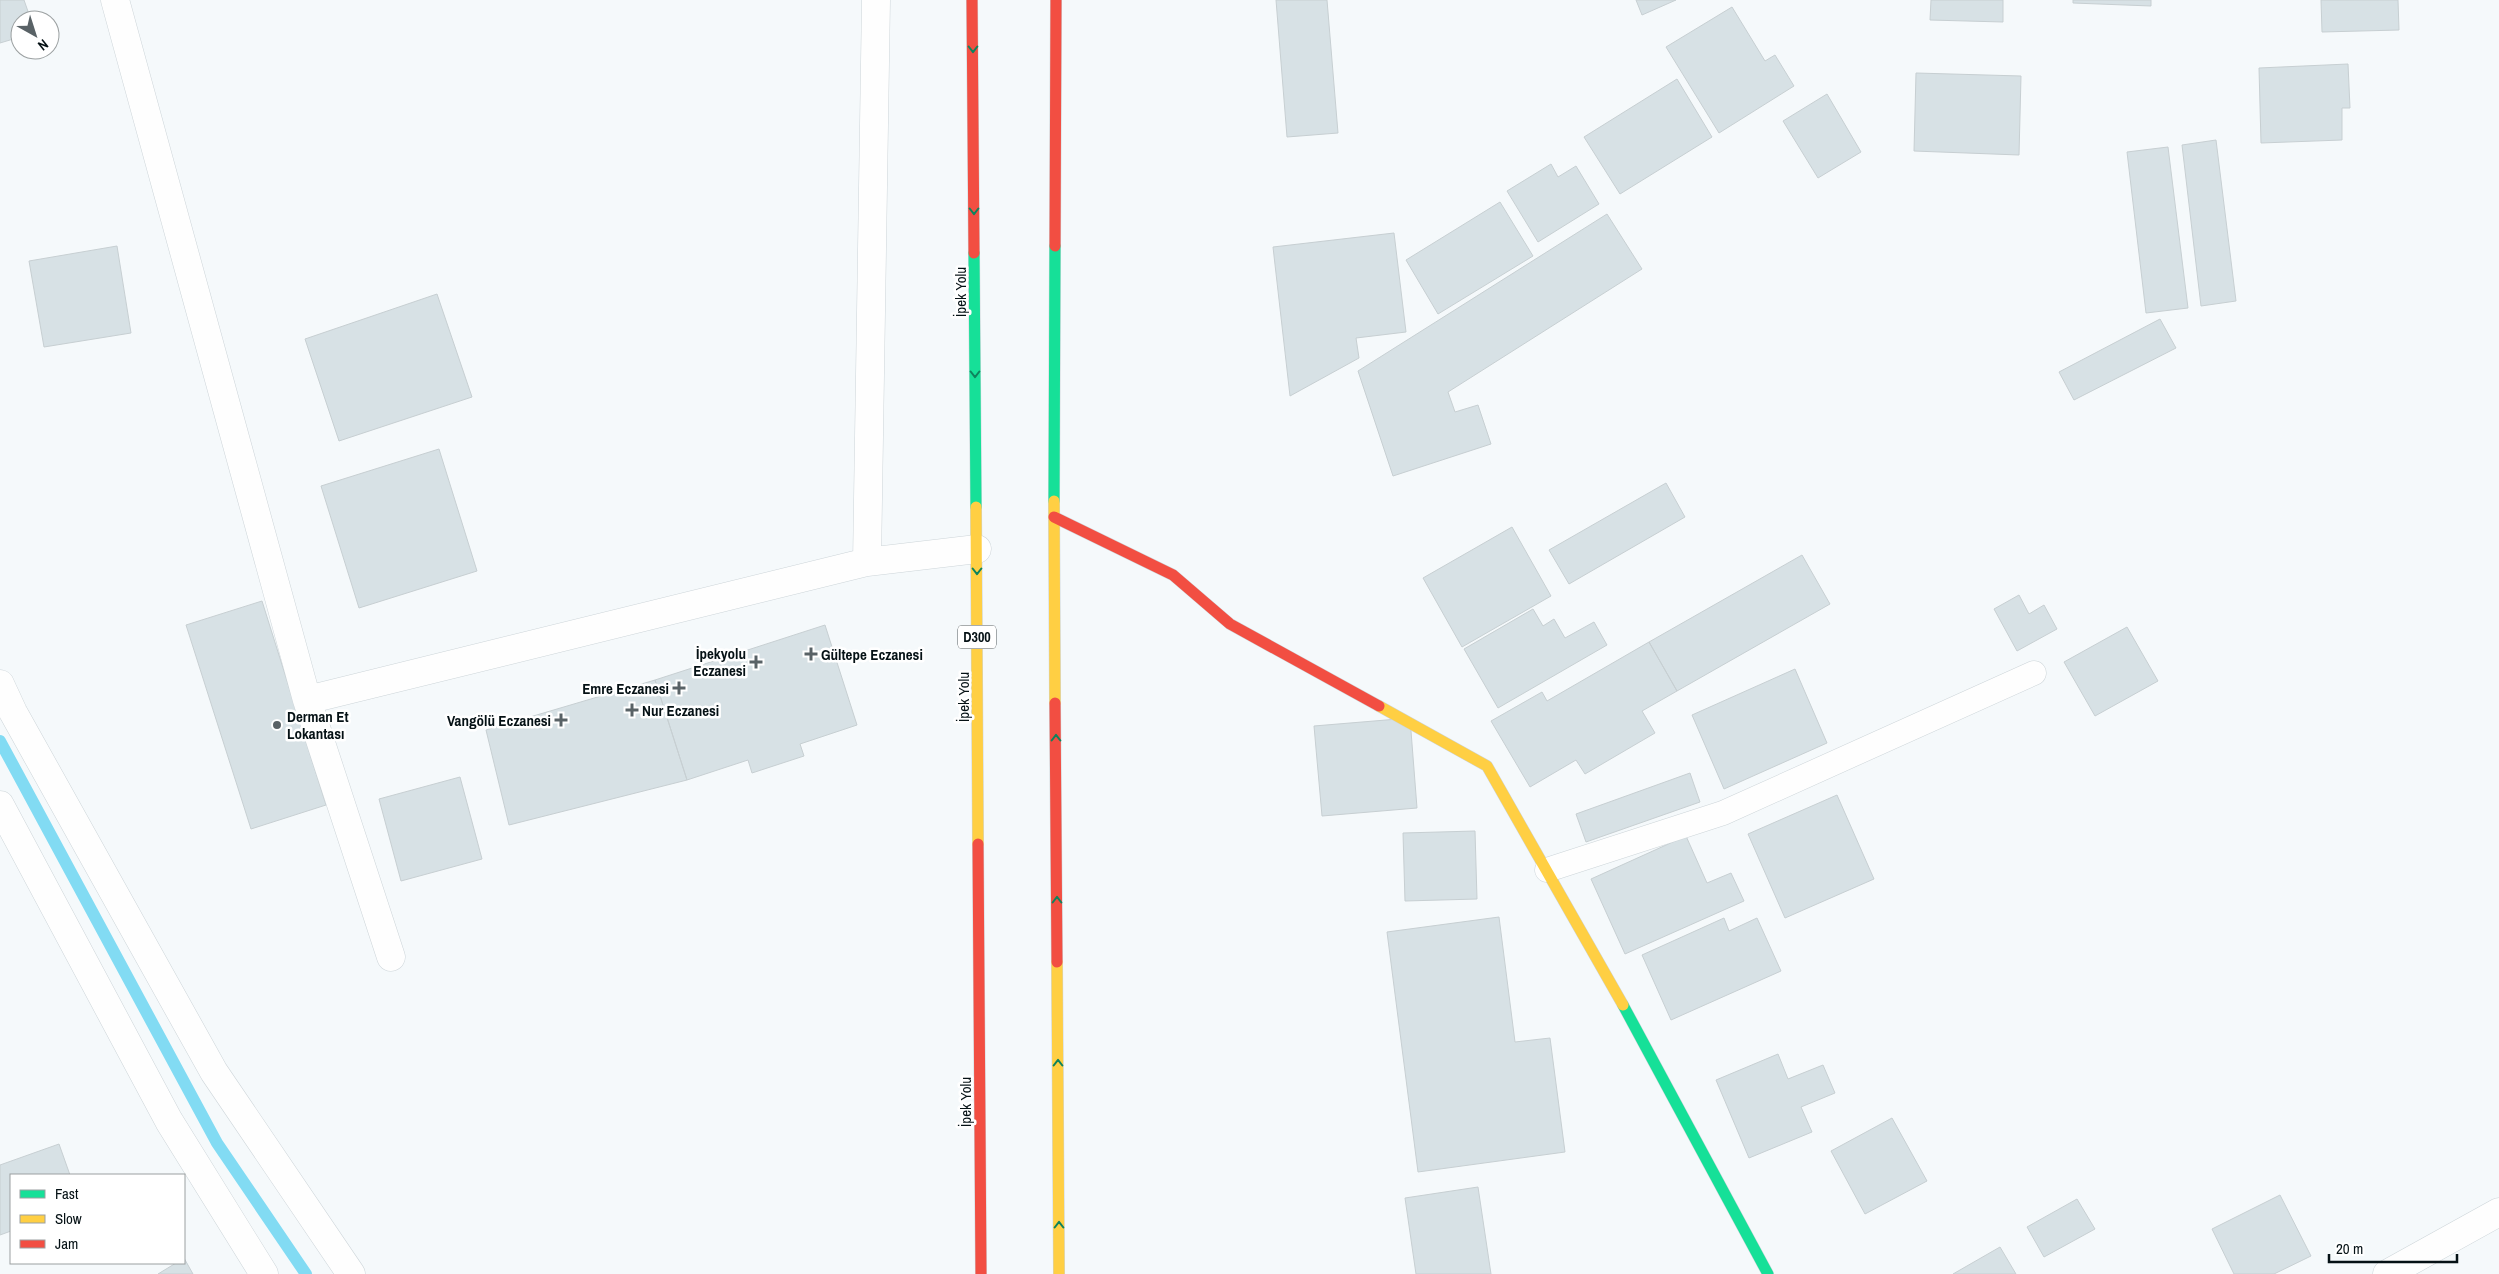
<svg xmlns="http://www.w3.org/2000/svg" width="2499" height="1274" viewBox="0 0 2499 1274" font-family="'Archivo Narrow',sans-serif">
<rect width="100%" height="100%" fill="#f5f9fb"/>
<g fill="none" stroke-linecap="round" stroke-linejoin="round">
<path stroke="#82dbf3" stroke-width="12" d="M0,741l217,402 89,131"/>
</g>
<path fill="#d7e1e5" stroke="#c7cfd2" d="M0,0h24l7,20h-11v17l-20,6z
M1276,0h51l11,133 -51,4z
M1636,0h40l-34,15z
M1931,0h72v22l-73,-2z
M2073,0h78v6l-78,-3z
M2321,0h77l1,30 -77,2z
M1732,7l33,54 10,-6 19,31 -75,47 -53,-86z
M2348,64l2,44h-8v32l-81,3 -2,-75z
M1916,73l105,3 -2,79 -105,-4z
M1677,79l35,58 -92,57 -36,-57z
M1827,94l34,58 -43,26 -35,-57z
M2216,140l20,161 -35,5 -19,-161z
M2168,147l20,161 -42,5 -19,-161z
M1551,164l7,13 18,-11 23,38 -61,38 -31,-51z
M1500,202l33,54 -95,58 -32,-54z
M1607,214l35,55 -194,123 7,20 23,-7 13,39 -98,32 -35,-105z
M1394,233l12,99 -50,6 3,20 -69,38 -17,-149z
M117,246l14,87 -87,14 -15,-86z
M437,294l35,103 -133,44 -34,-102z
M2160,319l16,29 -102,52 -15,-28z
M439,449l38,122 -118,37 -38,-122z
M1666,483l19,34 -116,67 -20,-34z
M1512,527l39,69 -89,51 -39,-69z
M1802,555l28,49 -153,87 -28,-49z
M2019,595l10,19 15,-9 13,24 -40,22 -23,-42z
M262,601l64,204 -75,24 -65,-204z
M1533,609l10,17 11,-7 11,19 29,-16 13,23 -109,63 -34,-59z
M825,625l32,100 -57,19 4,12 -52,17 -4,-13 -61,20 -32,-100z
M2127,627l31,54 -63,35 -31,-54z
M1649,642l28,49 -35,20 13,22 -70,41 -9,-14 -46,27 -39,-66 51,-29 5,9z
M1795,669l32,74 -103,46 -32,-74z
M655,680l32,100 -178,45 -23,-95z
M1410,718l7,90 -95,8 -8,-90z
M1690,773l10,29 -114,40 -10,-28z
M460,777l22,82 -81,22 -22,-82z
M1837,795l37,84 -89,39 -37,-84z
M1475,831l2,68 -72,2 -2,-68z
M1686,836l21,47 24,-10 13,28 -119,53 -34,-75z
M1499,917l16,125 35,-4 15,114 -147,20 -31,-240z
M1724,918l5,13 28,-13 24,53 -110,49 -29,-65z
M1778,1054l10,25 35,-14 12,28 -34,14 11,25 -63,26 -33,-78z
M1892,1118l35,63 -62,33 -34,-63z
M59,1144l11,31h-59v56l-11,4v-70z
M1478,1187l13,87h-75l-11,-76z
M2280,1195l31,61 -37,18h-40l-22,-45z
M2077,1199l18,30 -51,28 -17,-30z
M2000,1247l16,27h-63z
M184,1258l9,16h-35l18,-11h8z"/>
<g fill="none" stroke-linecap="round" stroke-linejoin="round">
<defs>
<path id="lane" d="M1547,870l176,-57 311,-140"/>
<path id="street" d="M115,0l192,700 84,257
M867,562l9,-562
M0,684l13,28 201,360 137,202
M307,700l560,-138 110,-13
M0,805l169,316 95,153
M2387,1274l112,-62"/>
<path id="fast" d="M974,253l2,254
M1054,501l1,-255
M1623,1005l145,269"/>
<path id="slow" d="M1054,501l1,202
M976,507l2,337
M1379,706l108,60 136,239
M1057,962l2,312"/>
<path id="jam" d="M972,0l2,253
M1055,246l1,-246
M1054,517l119,58 57,49 149,82
M1055,703l2,259
M978,844l3,430"/>
</defs>
<use href="#lane" stroke="#cdd5d9" stroke-width="25"/>
<use href="#street" stroke="#cdd5d9" stroke-width="29"/>
<use href="#fast" stroke="#cdd5d9" stroke-width="12"/>
<use href="#slow" stroke="#cdd5d9" stroke-width="12"/>
<use href="#jam" stroke="#cdd5d9" stroke-width="12"/>
<use href="#lane" stroke="#fefefe" stroke-width="24"/>
<use href="#street" stroke="#fefefe" stroke-width="28"/>
<use href="#fast" stroke="#16e098" stroke-width="11"/>
<use href="#slow" stroke="#ffcf43" stroke-width="11"/>
<use href="#jam" stroke="#f24e42" stroke-width="11"/>
</g>
<defs><path id="oneway-chevron" d="M-2-3.5L2.5 0L-2 3.5" fill="none" stroke-width="1.6" stroke-linecap="round" stroke-linejoin="round" transform="scale(1.25)"/></defs>
<g stroke="#0e835d">
<use href="#oneway-chevron" transform="translate(973 49) rotate(90)"/>
<use href="#oneway-chevron" transform="translate(974 211) rotate(90)"/>
<use href="#oneway-chevron" transform="translate(975 374) rotate(90)"/>
<use href="#oneway-chevron" transform="translate(977 571) rotate(90)"/>
<use href="#oneway-chevron" transform="translate(1056 738) rotate(-90)"/>
<use href="#oneway-chevron" transform="translate(1057 900) rotate(-90)"/>
<use href="#oneway-chevron" transform="translate(1058 1063) rotate(-90)"/>
<use href="#oneway-chevron" transform="translate(1059 1225) rotate(-90)"/>
</g>
<g fill="#596266" stroke="#fff" stroke-width="2">
<path d="M808.5 646.5h5v5h5v5h-5v5h-5v-5h-5v-5h5z"/>
<path d="M753.5 654.5h5v5h5v5h-5v5h-5v-5h-5v-5h5z"/>
<path d="M676.5 680.5h5v5h5v5h-5v5h-5v-5h-5v-5h5z"/>
<path d="M629.5 702.5h5v5h5v5h-5v5h-5v-5h-5v-5h5z"/>
<path d="M558.5 712.5h5v5h5v5h-5v5h-5v-5h-5v-5h5z"/>
<circle cx="277" cy="725" r="5"/>
</g>
<g text-anchor="middle" dominant-baseline="central" stroke-width="5" stroke-linejoin="round" paint-order="stroke">
<rect fill="#fff" stroke="#50585b" stroke-width="1" x="958" y="625.5" width="38" height="23" rx="4"/>
<g font-size="14" font-weight="bold" fill="#051115">
<text x="977" y="637">D300</text>
</g>
<g font-size="15" fill="#051115" stroke="#fff">
<text transform="translate(960 292) rotate(-90)">İpek Yolu</text>
<text transform="translate(963 697) rotate(-90)">İpek Yolu</text>
<text transform="translate(965 1102) rotate(-90)">İpek Yolu</text>
</g>
<g font-size="15" font-weight="bold" fill="#051115" stroke="#fff" text-anchor="end">
<text x="746" y="653">İpekyolu<tspan x="746" dy="17">Eczanesi</tspan></text>
<text x="821" y="654" text-anchor="start">Gültepe Eczanesi</text>
<text x="669" y="688">Emre Eczanesi</text>
<text x="642" y="710" text-anchor="start">Nur Eczanesi</text>
<text x="287" y="716" text-anchor="start">Derman Et<tspan x="287" dy="17">Lokantası</tspan></text>
<text x="551" y="720">Vangölü Eczanesi</text>
</g>
</g>
<rect x="10" y="1174" width="175" height="90" fill="#ffffff" stroke="#9ba0a1"/>
<rect x="20" y="1190" width="25" height="8" fill="#16e098" stroke="#9ba0a1"/>
<text x="55" y="1199" font-size="15" fill="#051115">Fast</text>
<rect x="20" y="1215" width="25" height="8" fill="#ffcf43" stroke="#9ba0a1"/>
<text x="55" y="1224" font-size="15" fill="#051115">Slow</text>
<rect x="20" y="1240" width="25" height="8" fill="#f24e42" stroke="#9ba0a1"/>
<text x="55" y="1249" font-size="15" fill="#051115">Jam</text>
<g transform="translate(35 35) rotate(141)"><circle r="24" fill="#ffffff" stroke="#9ba0a1"/>
<path d="M0-4L9 19L0 12L-9 19Z" fill="#596266"/>
<text y="-8" font-size="14" font-weight="bold" text-anchor="middle" fill="#051115">N</text>
</g>
<path d="M2329 1254v8h128v-8" fill="none" stroke="#051115" stroke-width="2.5"/>
<text x="2336" y="1254" font-size="15" fill="#051115" stroke="#ffffff" stroke-width="4" paint-order="stroke">20 m</text>
</svg>
